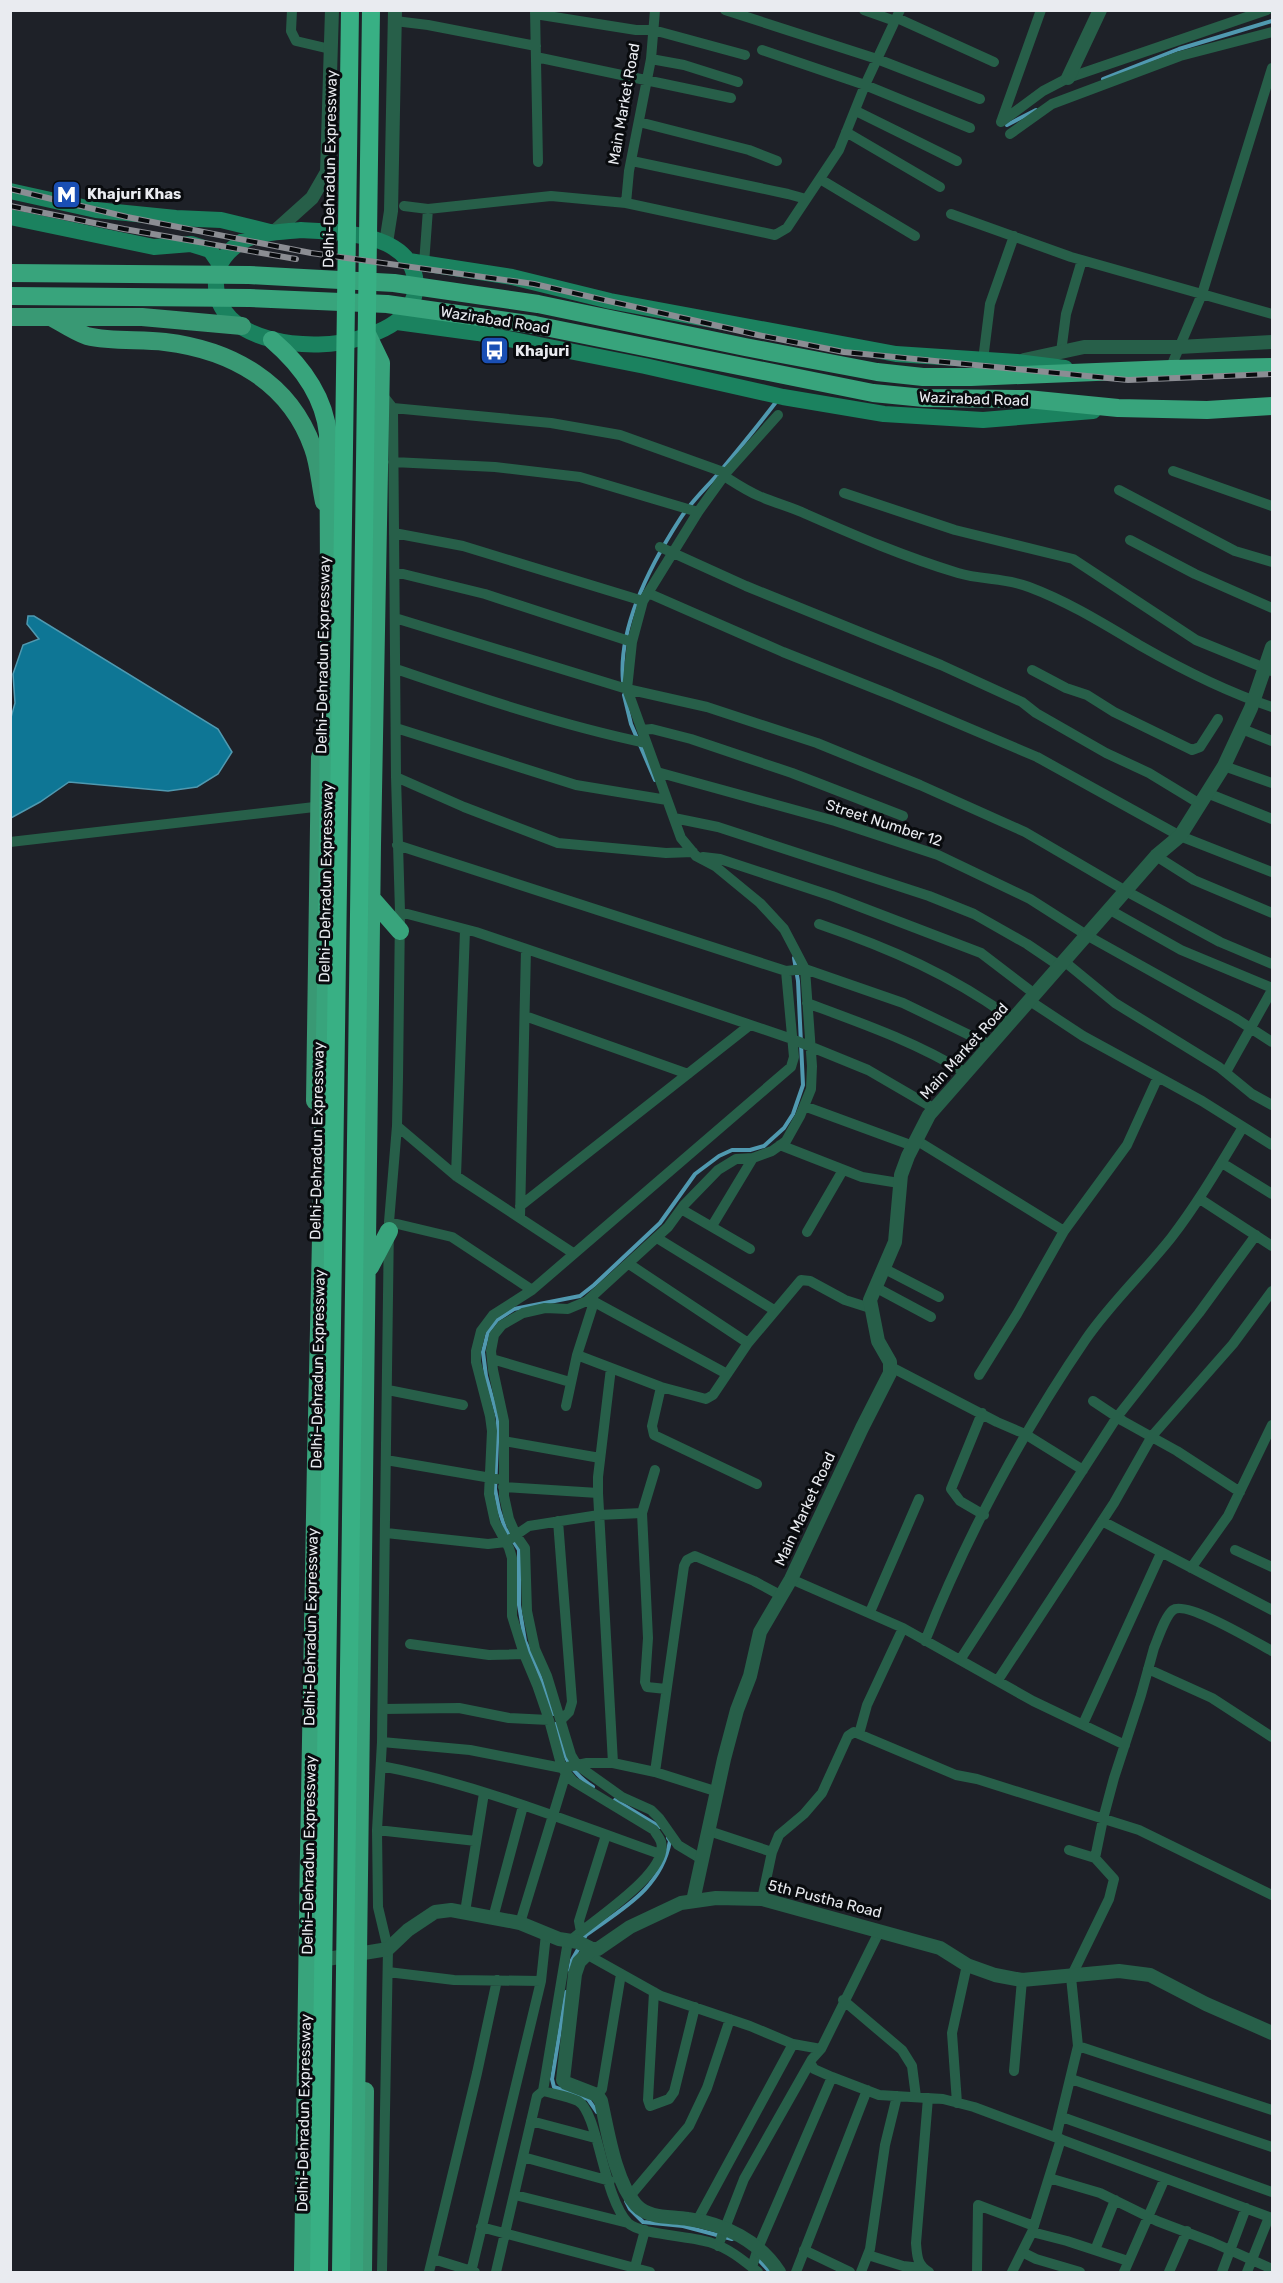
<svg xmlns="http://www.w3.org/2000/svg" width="1283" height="2283" viewBox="0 0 1283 2283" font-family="Rubik,sans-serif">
<rect width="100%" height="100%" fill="#1e2128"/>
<path fill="#0e7695" stroke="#5099b0" stroke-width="1.5" d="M28,616h6l184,113 14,23 -14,22 -21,13 -29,4 -99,-9 -29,20 -29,16 -1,-97 5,-18 -2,-29 10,-29 16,-6 -12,-15z"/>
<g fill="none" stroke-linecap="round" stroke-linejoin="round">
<path stroke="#5099b0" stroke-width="4" d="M1103,79l76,-30 93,-28
M1007,125l29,-15
M623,681c-5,-54 28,-117 57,-162 10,-16 26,-31 38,-45 20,-24 39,-47 58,-72
M624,695l7,29 24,56
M553,1714l-16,-46 -12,-27 -6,-36v-55l-14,-22 -6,-18 -4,-21 3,-70 -12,-43 -3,-24 5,-20 9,-12 17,-11 66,-13 14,-11 66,-62 35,-49 24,-18 13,-6h18l14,-4 20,-18 9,-14 10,-29 -5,-104 -4,-23
M556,1724c7,29 11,46 37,63
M615,1800l45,27
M583,1940l3,-5c37,-27 75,-46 84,-94l-2,-3
M570,1970l2,-10 8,-14
M566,1992l-14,87 2,8 34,12 9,13
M626,2201l4,8 13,13 40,4 49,13
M757,2258l13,14"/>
<path stroke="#275f49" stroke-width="10" d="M292,10l-1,21 5,10 34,8
M535,10l3,152
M725,10l152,49 103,40
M864,10l31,11
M535,14l101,16h17l92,25
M897,18l97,44
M395,21l33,4 108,21
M762,50l103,35 105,43
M536,57l195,41
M651,59l33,6 54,17
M856,111l101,50
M639,122l110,28 28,11
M1001,122l42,-31 25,-13 199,-68
M1001,122l40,-112
M846,132l94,55
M1010,134l42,-30 128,-48 92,-24
M632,161l156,33 18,5
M820,179l95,57
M626,203l3,-32 22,-112 4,-49
M404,206l24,3 123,-13 75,7 149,32 12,-7 52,-78 26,-65 35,-75
M951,214l120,43 201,57
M424,264l4,-55
M1061,352l5,-38 16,-54
M983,360l7,-56 24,-68
M1170,369l32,-75 70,-226
M381,393l12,15 3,369 4,135 -2,166 -1,48 -8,96 -7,520 -5,88 1,77 10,42 -6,323
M393,408l158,15 69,12 106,38
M393,462l102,5 85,10 118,35
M1173,471l99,35
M724,476c11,7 23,15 35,20 16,7 32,11 47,18 50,22 99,43 152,59 23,7 49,5 71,14 40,15 75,37 112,59 42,24 86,46 131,61
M1119,490l116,61 37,11
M844,493l111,37 118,29 123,81 76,31
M394,533l69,13 180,55
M1130,540l65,34 77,34
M660,547l86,39 195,79 81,37 14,11 70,40 43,20 51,31
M395,572l90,22 147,48
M648,593l135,59 108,43 146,62 143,79 92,36
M395,618l232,71 80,18 110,36 103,42 105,47 101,59 94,51 52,22
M396,669c82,28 164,56 250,74
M1032,670l34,18 21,7 27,17 78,38 8,-3 18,-28
M396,728l180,57 91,15
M1242,729l30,12
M642,730l10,-1 39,10 101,34 111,43
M1224,766l48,17
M657,772l178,49 103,34 92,44 58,37 147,82 37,24
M396,777l68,30 94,36 108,10 27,-1
M1207,793l65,26
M674,818l44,9 211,69 45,18 53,30 34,23
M10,842l313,-36
M397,845l389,126 19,-2 98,34 87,42
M1156,856l38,24 78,33
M703,857l17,2 112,37 149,57 55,42
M1110,910l71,40 91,38
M400,912l76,20 316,107 76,31 67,39
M819,924c70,24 135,52 194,96
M1065,962l50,41 104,64 33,27 20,11
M1030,1001l53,35 119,65 70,44
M807,1003c54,20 109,39 159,70
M525,1016l163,58
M1226,1072l46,-82
M804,1106l109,40
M397,1126l59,50 117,77
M916,1140l148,91
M780,1145l82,32 37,6
M1222,1163l50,31
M456,1176l9,-246
M1200,1199l72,47
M520,1206l230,-181
M681,1209l69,40
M520,1218l6,-269
M389,1222l63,15 80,53
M712,1226l41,-68
M807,1232l36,-62
M657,1238l117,72
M629,1264l119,79
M883,1268l56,29
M875,1287l56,30
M589,1299l138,75
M577,1355l84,32 45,12 7,-4 35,-52 53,-63 9,1 35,19 25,8
M492,1359l78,23
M891,1367l106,55 28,12 58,36
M611,1368l-13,109v16l15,270
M979,1375l38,-61 47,-83 63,-86 31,-68
M661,1387l-9,39 2,9 103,49
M388,1390l75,15
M1093,1401l30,20 54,30 63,41
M566,1406l11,-51 17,-53
M982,1413l-31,76 9,12 24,14
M504,1441l96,17
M386,1460l111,19
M655,1470l-13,43 6,125 -3,44 2,5 19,2
M503,1487l95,6
M558,1521l14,181 -3,10 -7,7
M1102,1521l170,89
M386,1533l102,11 18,-2 23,-16 70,-11 43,-2
M1235,1550l37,17
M1191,1568l37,-52 44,-91
M791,1579l112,49 130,73 92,44
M870,1612l49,-113
M925,1641c41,-104 98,-210 161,-302 25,-36 58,-67 85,-101 27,-35 49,-73 72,-111
M410,1644l79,11 35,-1
M960,1660l157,-243 82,-104 57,-78
M1148,1669l64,29 60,39
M998,1680l116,-177 38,-67 81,-92 39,-53
M383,1709l76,-1 50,10 40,2
M1083,1724l78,-171
M859,1734l8,-29 36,-77
M382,1742l88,8 92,18 25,-5h26l42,9 63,20
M381,1766c96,18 188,56 279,88
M655,1772l29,-206 3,-6 8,-4 59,25 26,14
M377,1830l99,11
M709,1831l63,21
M1069,1850l26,8
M703,1860l-25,-15 -19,-27 -8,-8 -29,-13 -45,-32 -6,-10 -24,-79 -12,-27 -8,-38 -2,-63 -9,-13 -7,-16 -5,-23v-75l-11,-51 -2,-19 3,-16 8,-10 21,-12 22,-5 23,1 19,-8 81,-74 16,-22 34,-35 18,-11 17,-1 19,-7 14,-10 14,-25 11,-27 1,-23 -7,-97 -21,-40 -24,-26 -45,-37 -19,-10 -15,-18 -54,-149 5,-47 11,-41 55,-89 28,-39 52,-58
M762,1899l10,-47 7,-17 25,-21 18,-21 26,-57 6,-4 102,43 21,4 162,51 133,65
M465,1912l19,-119
M493,1918l30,-112
M520,1923l46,-150
M581,1932l-2,-11 27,-86
M568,1941l-25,150c11,3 25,5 35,10 20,11 25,96 50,122 12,12 65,13 84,20 18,6 32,18 46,29
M570,1941c21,-20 100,-68 91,-99 -1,-4 -5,-8 -7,-12l-81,-49 -11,-13 -13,-48 -12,-35 -13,-31 -12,-38v-58l-3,-10 -14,-26 -6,-28 3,-63 -2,-15 -14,-54v-11l5,-20 12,-16 39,-25 259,-223 3,-10 -8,-86
M586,1954l75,42 89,30 43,18 28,5
M388,1972l66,8 87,1
M654,1992l-6,108 2,6 19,-7 5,-7 21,-85
M843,2000l59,50 10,16 4,31
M1078,2046l194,64
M811,2064l3,5 18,8 47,18 64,4 31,8 298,111
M1014,2071l8,-91
M1071,2079l201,68
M597,2095l5,-6 19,-115
M928,2098l-12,145c1,13 1,22 13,29
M957,2103l-5,-70 15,-68
M1062,2117l210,75
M531,2121l64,17
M1056,2137l22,-91 -7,-69 38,-78 5,-20 -19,-21 8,-39 11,-41 27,-83 13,-47c4,-9 11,-32 19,-38 13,-10 84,33 99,41
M523,2157l87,24
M1049,2178l51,15 57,28 55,21 60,27
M515,2195l113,28
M630,2196l59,-70 18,-38 23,-69
M697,2221l96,-177
M481,2227l169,45
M1032,2232l35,9 61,20
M718,2246l26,-67 68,-120 9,-10 59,-119
M804,2250l46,22
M1095,2250l20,-50
M1022,2252l14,7 44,13
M868,2255l35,11 18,2
M433,2259l42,13
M635,2267l10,-37
M752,2267l6,-19 74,-171
M429,2272l48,-199 20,-93
M471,2272l70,-291 5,-47
M496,2272l41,-176 6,-5
M796,2272l71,-182
M861,2272l9,-23 15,-104 12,-49
M977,2272l1,-67 56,21
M1012,2272l20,-40 29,-93
M1124,2272l41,-94
M1169,2272l18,-41
M1222,2272l24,-64
M1247,2272l22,-55"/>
<path stroke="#275f49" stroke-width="14" d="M1068,78l32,-68
M273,233l39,-35 15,-26 5,-162
M386,243l5,-32 4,-201
M1024,360l60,-13h95l93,-5
M693,1901l31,-142 13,-49 13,-34 10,-44 31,-53 71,-151 28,-55v-11l-12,-21 -8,-41 25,-58 6,-67 7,-19 21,-41 227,-259 24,-20 44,-70 27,-58 21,-61
M592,1949l-13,13 -4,12 -12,106 3,3 31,12 4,6c7,31 14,80 35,104 13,14 34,11 52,14 37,5 71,22 91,53
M315,1961l73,-12 20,-19 27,-18 16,-2 69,13 39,16 19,3 14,7h6l32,-22 51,-24 35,-5 46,1 178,49 27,17 28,10 27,5 97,-9 31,4 56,29 66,29"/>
<path stroke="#1b825f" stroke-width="16" d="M10,191l86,19 80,8 45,2 49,12
M10,217l144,30 37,-3 19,6 9,13
M301,230c36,2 105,2 114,47 2,10 0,21 -6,31 -10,16 -31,25 -49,30 -44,15 -148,7 -144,-58 0,-16 13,-31 27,-39 17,-9 40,-9 58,-11z
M409,261l103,16 98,24 286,53 121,8 48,6
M397,322l81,11 167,33 138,31 101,17 99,6 110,-9"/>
<path stroke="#399974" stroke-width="18" d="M10,317h132l100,9
M51,317c11,6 24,15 36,19 25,6 53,3 78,6 66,8 125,40 148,106 6,16 7,36 11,54
M315,1101l5,-344
M363,2272l2,-181"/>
<path stroke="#38a47c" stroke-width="18" d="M10,273l239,2 145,8 144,21 207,43 132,25 46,5h48l199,-8 102,-2
M10,296l240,2 137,6 148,21 338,68 51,5 103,1 91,9 89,2 65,-4
M272,340c29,25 52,55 56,94 4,342 -4,684 -12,1026 -6,271 -9,541 -13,812
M372,899l28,32
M370,1267l19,-36
M354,2272l18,-1427 9,-482 -13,-27"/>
<path stroke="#38b084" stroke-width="18" d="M319,2272l31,-2262
M341,2272l30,-2262"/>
<defs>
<path id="rail" d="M10,189l117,28 184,36 223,31 224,51 86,17 284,28 144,-6
M10,206l114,23 172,30"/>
</defs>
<use href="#rail" stroke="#8b8d93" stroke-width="6"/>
<use href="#rail" stroke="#090b0e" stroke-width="4" stroke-dasharray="11" stroke-linecap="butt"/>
</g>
<defs>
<symbol id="metro-square" viewBox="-11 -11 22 22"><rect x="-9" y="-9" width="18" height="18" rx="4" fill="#1a4fb4" stroke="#090b0e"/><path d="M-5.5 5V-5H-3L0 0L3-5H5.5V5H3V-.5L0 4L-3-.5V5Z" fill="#fff"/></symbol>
<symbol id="bus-square" viewBox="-11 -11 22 22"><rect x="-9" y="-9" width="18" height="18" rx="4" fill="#1a4fb4" stroke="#090b0e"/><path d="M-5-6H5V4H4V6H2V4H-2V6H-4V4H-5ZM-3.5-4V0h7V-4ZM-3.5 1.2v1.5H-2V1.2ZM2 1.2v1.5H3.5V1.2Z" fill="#fff"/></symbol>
</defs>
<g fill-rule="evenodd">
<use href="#metro-square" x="50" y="178" width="33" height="33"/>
<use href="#bus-square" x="478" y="334" width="33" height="33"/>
</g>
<g text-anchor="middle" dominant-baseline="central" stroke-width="6" stroke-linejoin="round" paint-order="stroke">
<g font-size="15" fill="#e9ebf0" stroke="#090b0e">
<text transform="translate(624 104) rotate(-80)">Main Market Road</text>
<text transform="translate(330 169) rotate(-89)">Delhi-Dehradun Expressway</text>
<text transform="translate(495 320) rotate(9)">Wazirabad Road</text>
<text transform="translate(974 399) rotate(2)">Wazirabad Road</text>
<text transform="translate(323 655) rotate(-89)">Delhi-Dehradun Expressway</text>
<text transform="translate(884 823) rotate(18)">Street Number 12</text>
<text transform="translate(326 883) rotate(-89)">Delhi–Dehradun Expressway</text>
<text transform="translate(964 1051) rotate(-48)">Main Market Road</text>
<text transform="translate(317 1141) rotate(-89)">Delhi-Dehradun Expressway</text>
<text transform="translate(318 1369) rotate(-89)">Delhi–Dehradun Expressway</text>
<text transform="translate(805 1509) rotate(-65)">Main Market Road</text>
<text transform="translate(311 1627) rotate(-89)">Delhi-Dehradun Expressway</text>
<text transform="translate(309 1855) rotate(-89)">Delhi–Dehradun Expressway</text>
<text transform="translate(825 1899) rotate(14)">5th Pustha Road</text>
<text transform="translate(304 2113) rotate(-89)">Delhi-Dehradun Expressway</text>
</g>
<g font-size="15" font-weight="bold" fill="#e9ebf0" stroke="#090b0e" text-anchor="start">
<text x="87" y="194">Khajuri Khas</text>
<text x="515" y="351">Khajuri</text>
</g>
</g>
<rect width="1283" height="2283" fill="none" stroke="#e9ebf0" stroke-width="24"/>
</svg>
